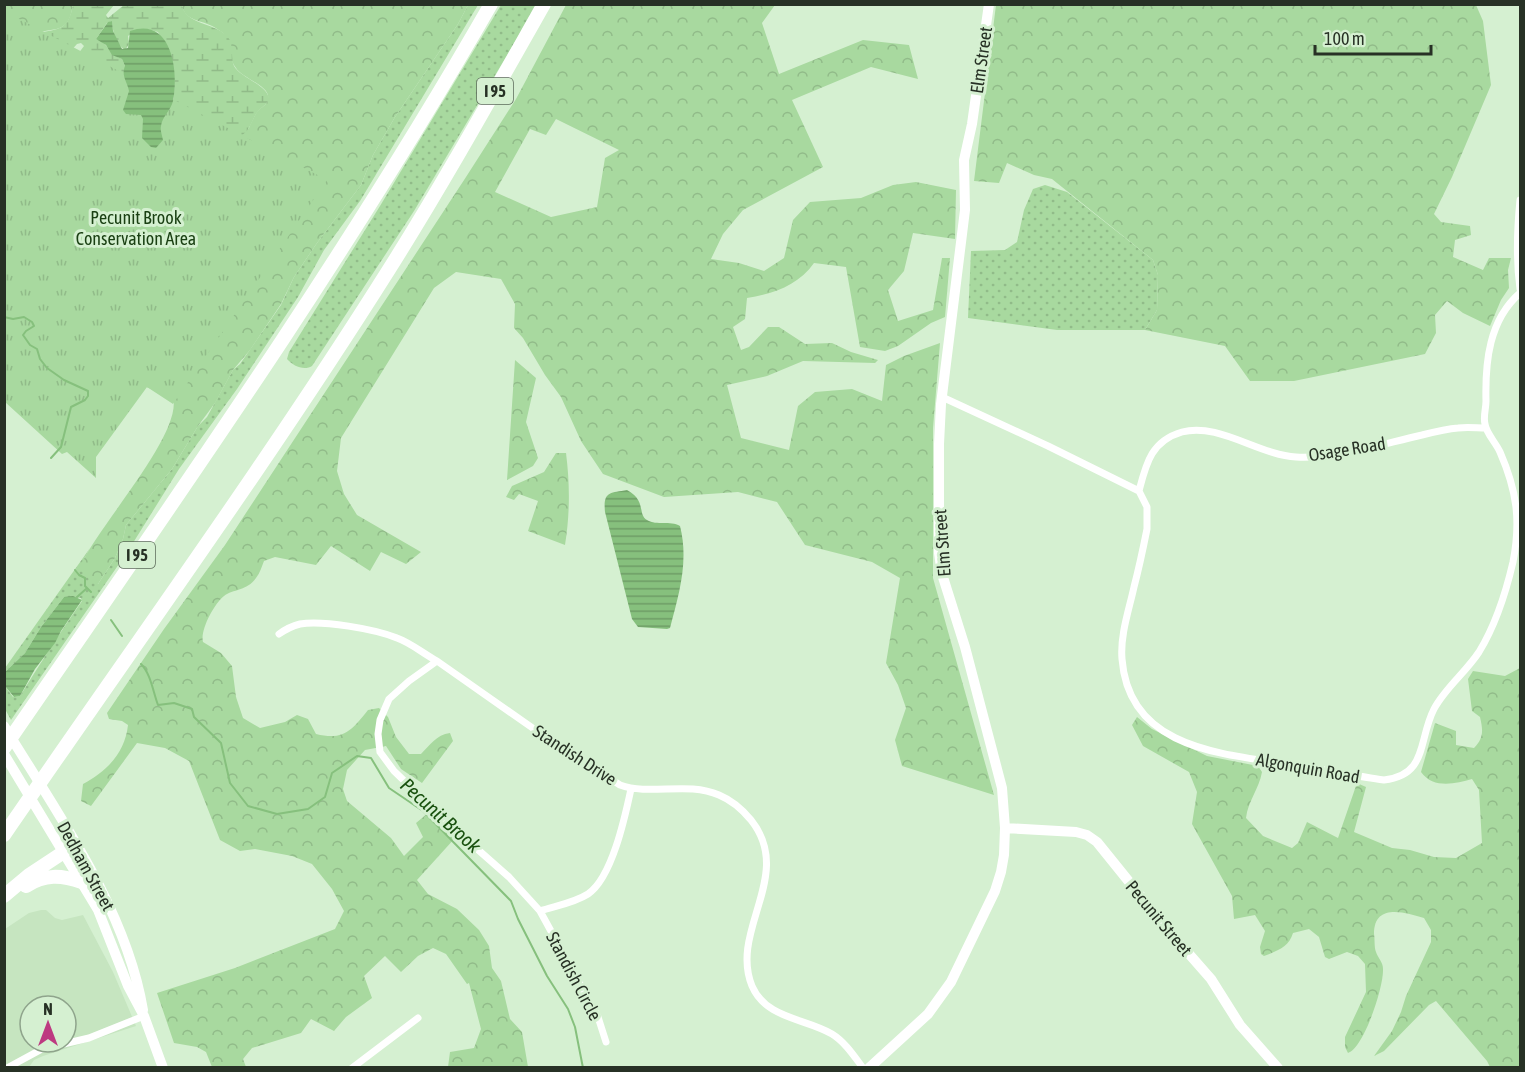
<svg xmlns="http://www.w3.org/2000/svg" width="1525" height="1072" viewBox="0 0 1525 1072" font-family="'Asap Condensed',sans-serif">
<defs>
<pattern id="grass-dots" width="8" height="8" patternUnits="userSpaceOnUse" patternTransform="scale(1.5)"><rect width="8" height="8" fill="#a8d99f"/><path d="M2 2h.1M6 6h.1" fill="none" stroke="#91bb89" stroke-width="1.8" stroke-linecap="round"/></pattern>
<pattern id="forest-crowns" width="20" height="18" patternUnits="userSpaceOnUse" patternTransform="scale(1.5)"><rect width="20" height="18" fill="#a8d99f"/><path d="M2 6a3 3 0 1 1 6 0M12 15a3 3 0 1 1 6 0" fill="none" stroke="#91bb89"/></pattern>
<pattern id="wetland-marsh" width="20" height="14" patternUnits="userSpaceOnUse" patternTransform="scale(1.5)"><rect width="20" height="14" fill="#a8d99f"/><path d="M1 5h8M5 5V1M11 12h8M15 12V8" fill="none" stroke="#91bb89"/></pattern>
<pattern id="park-tufts" width="24" height="20" patternUnits="userSpaceOnUse" patternTransform="scale(1.5)"><rect width="24" height="20" fill="#a8d99f"/><path d="M3 7l-1-3M5 7V3M7 7l1-3M15 17l-1-3M17 17v-4M19 17l1-3" fill="none" stroke="#91bb89"/></pattern>
<pattern id="water-rules" width="6" height="5" patternUnits="userSpaceOnUse" patternTransform="scale(1.5)"><rect width="6" height="5" fill="#86c07d"/><path d="M0 2.5h6" fill="none" stroke="#6e9d66"/></pattern>
</defs>
<rect width="100%" height="100%" fill="#d5f0d1"/>
<path fill="#c6e5c0" fill-rule="evenodd" d="M41,910h5l9,8 7,2 21,-5 30,57 23,54 -93,30 -9,4 -5,7 -24,1v-139l24,-16zM30,1006h36v36h-36z"/>
<path fill="url(#grass-dots)" d="M468,5h10l-118,196 -36,49 -26,47 -61,92 -58,80 -51,82 -117,169 -6,-11v-23l8,11 7,-1c20,-32 40,-64 62,-95l-1,-3 -17,-1 -23,30 -16,26 -20,19v-4l85,-120 -6,11 14,25 17,-26 8,-19 3,-14 46,-56 26,-43 9,-9 26,-47 7,-6 41,-59 13,-28 23,-34 44,-58 12,-30 22,-38 63,-93z
M501,5h36l-123,206 -102,155c-8,5 -19,0 -25,-7l2,-7 91,-146z
M1045,185l22,7 86,68 5,15 -1,35 -12,20h-88l-89,-12 3,-67 34,-1 12,-8 7,-32 9,-21z"/>
<path fill="url(#forest-crowns)" fill-rule="evenodd" d="M5,5h68c-5,28 -14,22 -37,28 -11,3 -21,8 -31,13z
M182,5h286l-10,19 -63,93 -22,38 -12,30 -44,58 -23,34 -13,27 -31,46 -17,20 -18,33 -17,23 -26,43 -46,56 -3,14 -8,19 -17,26c-9,-3 -14,-9 -17,-19 17,-39 102,-131 92,-168l-169,-63 245,-206c2,-5 5,-11 8,-16 4,-5 11,-7 11,-14 2,-12 -26,-20 -32,-30 -13,-18 6,-25 -22,-41 -12,-7 -30,-6 -32,-22z
M566,5h209l-13,18 17,51 84,-34 46,5 9,34 -47,-12 -79,33 31,67 -80,43 -20,24 -12,25 28,4 25,8 20,-13 9,-38 17,-18 51,-4 32,-13 23,-3 40,8 -1,49 -42,-6 -9,38 -16,19 10,31 35,-11 9,-52h8l-5,59 -14,6 -33,23 -13,5 -25,-4 -14,-80 -32,-4c-15,22 -41,31 -67,35l-2,21 -12,8 8,23 8,-3 19,-20h11l26,17 27,-1 19,9 27,8 -3,3 -72,-2 -36,15 -40,9 14,53 48,12 9,-44 17,-14 37,-3 30,12 4,-36 18,-9 36,-13 -7,85v150l61,217 -92,-29 -7,-26 11,-32 -8,-23 -12,-22 14,-85 -28,-16 -67,-17 -28,-43 -39,-10 -74,5 -61,-23 -22,-33 -20,-44 -16,-22 -22,-37 -9,-10 1,-24 -14,-25 -45,-7 -22,16 -93,150 -4,33 7,23 13,21 64,37 -15,12 -25,-12 -11,19 -39,-25 -15,19 -41,-8 -11,4c-2,5 -4,12 -8,17 -9,13 -23,11 -32,18 -10,8 -24,34 -21,46l18,11 11,13 4,31 7,21 17,10 25,-6 12,-7 11,4 8,15c28,7 36,-4 52,-24l11,-2 9,9 8,20 13,17h12c9,-9 15,-19 29,-21l3,8 -31,42 -21,-14 -15,-23 -21,4 -18,20 -4,19 4,12 44,37 13,18 19,-19 -7,-14 12,-10 27,25 -38,42 11,14 29,15 22,21 10,16 3,22 9,13 9,38 12,13 6,35h-80l2,-15 24,-4 7,-19 -12,-46 -2,1 -21,-30 -13,-6 -15,8 -17,16 -16,-16 -21,20 8,22 -26,19 -12,14 -23,-12 -10,14 -49,15 -9,11 3,8h-34l-6,-15 -9,-5 -23,-4 -17,-50 78,-25 100,-39 9,-18 -12,-22 -20,-25 -20,-8 -37,-7 -15,2 -20,-11 -31,-79 -24,-13 -28,-5 -46,63 -10,-5 2,-17c24,-13 42,-31 45,-59l-6,-4 -13,-2 -2,-6 57,-84 61,-84 241,-368 50,-78zM556,119l63,31 -14,8 -8,49 -46,10 -56,-25 35,-63 16,6z
M996,5h480l7,16 8,64 -39,92 -18,37 7,8 29,4 1,9 -16,5 -2,17 30,13 6,-12h22l-3,12 1,18 -8,12 -11,26 -27,-13 -16,-12 -12,14 1,18 -11,21 -131,27h-44l-25,-35 -80,-16 12,-20 1,-35 -5,-15 -101,-81 -18,-4 -27,-12 -8,20 -25,-2z
M515,360l21,18 -10,44 12,36 -5,8 -26,14z
M556,453h10c4,31 4,61 -1,92l-37,-14 10,-30 -19,-7 -5,6 -8,-3 6,-11 32,-14z
M1520,668v399h-30l-3,-6 -51,-60 -7,4 -45,46 -10,5 18,-25 9,-19 5,-16 25,-54v-12l-7,-12c-20,-6 -50,-15 -50,16 1,5 0,13 2,18 2,6 7,10 7,17 1,17 -19,79 -35,84l-3,-6v-10l21,-45 -1,-28 -7,-8 -11,-4 -18,7 -4,-2 -6,-20 -10,-8 -16,4c-4,14 -16,18 -29,23l-3,-2 -1,-7 5,-16 -10,-16 -21,4 -2,-23 -40,-72 5,-32 -8,-20 -46,-26 -11,-21 5,-8 15,12 55,27 51,10 4,6c-3,17 -14,29 -16,46l17,18 29,12 6,-5 9,-21 31,16 19,-55 9,4 -12,45 38,16 18,2 24,7 22,1 26,-15 -3,-53 -7,-11c-17,5 -39,10 -51,-7l14,-49 21,8v14l18,3c10,-10 9,-18 6,-31l-8,-6 -4,-32 5,-8 32,5z"/>
<path fill="url(#wetland-marsh)" fill-rule="evenodd" d="M73,5h41l-8,10 2,3 16,-13h58c3,19 32,18 44,30 9,8 4,21 8,31 6,12 39,21 34,35 -3,5 -9,8 -12,13 -5,9 -7,18 -17,23l-235,82 74,-165 6,-8 -3,-3 -4,1 -17,19 -23,-30c23,-4 31,-3 36,-28zM112,21c0,10 5,24 13,29l4,-6 -1,-8c11,-9 16,-8 30,-4 15,27 19,41 15,72l-48,-38 -3,-7c-15,-6 -13,-16 -26,-20l11,-16z"/>
<path fill="url(#park-tufts)" d="M4,11l323,169 -154,224 -26,-17 -51,70v21l-29,-26 -5,2 -57,-52z"/>
<path fill="url(#water-rules)" d="M112,21l1,10 9,18 6,-1 2,-17c42,-15 49,41 43,70 -2,9 -11,16 -12,25 -1,4 1,9 2,14l-7,8 -5,-1 -9,-9 1,-19 -2,-4 -15,-1 -3,-4 6,-19c-2,-10 -8,-15 -4,-25l-3,-7 -10,-4 -6,-10 -10,-6 12,-17z
M627,490c20,11 10,24 20,30 10,6 23,0 33,6 9,35 -1,68 -10,102l-3,1 -29,-2 -6,-8 -27,-107c-2,-20 4,-19 22,-22z
M73,596l9,4 -21,31 -6,12 -20,26 -15,27 -6,1 -9,-11v-14l20,-19 16,-26 23,-30z"/>
<g fill="none" stroke-linecap="round" stroke-linejoin="round">
<path stroke="#86c07d" stroke-width="2" d="M4,317l9,2 11,-2 8,5 2,4 -8,5 -3,4 7,10 7,4 3,10 7,9 17,12 24,11v5l-3,4 -14,7 -10,40 -10,11
M75,570l4,5 6,3v8l6,6
M77,597l9,-8
M111,620l11,16
M141,664c10,10 12,28 17,41l16,-2 18,6 2,8 27,26 9,40 18,23 29,8 31,-5 17,-12 7,-24 25,-17 14,2 18,30 34,23 88,90 7,18 29,57 21,33 7,18 8,41"/>
<path stroke="#fff" stroke-width="7" d="M1520,200c-3,30 -4,60 0,89
M942,397l106,49 91,45 8,16v22c-4,20 -8,39 -13,58 -5,23 -14,48 -12,72 7,91 102,95 172,106 30,4 60,11 90,15 44,-5 34,-40 50,-71 11,-21 32,-37 45,-57 16,-26 27,-60 34,-90 8,-41 4,-71 -13,-110 -4,-9 -14,-19 -15,-28 -2,-7 1,-15 1,-23 -1,-39 3,-81 34,-108
M1139,491c7,-27 12,-50 43,-59 36,-10 77,23 114,25 42,2 86,-13 126,-22 12,-3 24,-6 36,-7 9,-1 19,0 28,0
M279,634c7,-5 13,-8 21,-10 22,-4 75,5 97,14 14,5 27,16 40,23
M540,911c15,-5 34,-8 48,-17 24,-16 37,-77 43,-105
M606,1042l-8,-25 -58,-106 -31,-34 -59,-52 -56,-54 -14,-19 -2,-18 2,-14 9,-21 20,-18 28,-20 107,75 76,49c31,11 67,-4 99,10 12,5 23,14 32,25 44,55 -22,110 1,166 14,33 53,32 80,48 13,8 22,22 31,34
M7,1068l35,-19 47,-11 55,-22
M352,1068l66,-50"/>
<path stroke="#fff" stroke-width="10" d="M4,726c53,87 122,182 139,284
M4,754l94,156 30,76 16,30 19,52
M1005,828l71,4 11,3 10,7 71,88 43,49 29,46 38,43
M869,1068l59,-54 23,-32 44,-91 6,-19 3,-17 1,-27 -3,-40 -37,-141 -23,-73 -3,-21v-109l2,-40 24,-194 -1,-50 8,-36 17,-120"/>
<path stroke="#fff" stroke-width="14" d="M4,748c168,-244 339,-486 487,-744
M4,835c129,-188 263,-372 384,-564 55,-87 105,-177 156,-267
M26,886c19,-12 35,-11 56,-4
M4,896l25,-21 47,-31"/>
</g>
<g text-anchor="middle" dominant-baseline="central" stroke-width="6" stroke-linejoin="round" paint-order="stroke">
<g fill="#d5f0d1" stroke="#5b6a59" stroke-width="1.5">
<rect x="477" y="78" width="36" height="26" rx="4.5"/>
<rect x="119" y="542" width="36" height="26" rx="4.5"/>
</g>
<g font-size="16" font-weight="bold" fill="#273125">
<text x="495" y="91">I 95</text>
<text x="137" y="555">I 95</text>
</g>
<g font-size="18" fill="#273125" stroke="#d5f0d1">
<text transform="translate(981 60) rotate(-82)">Elm Street</text>
<text transform="translate(1347 449) rotate(-9)">Osage Road</text>
<text transform="translate(942 543) rotate(-94)">Elm Street</text>
<text transform="translate(575 755) rotate(33)">Standish Drive</text>
<text transform="translate(1308 768) rotate(10)">Algonquin Road</text>
<text transform="translate(86 866) rotate(61)">Dedham Street</text>
<text transform="translate(1159 918) rotate(50)">Pecunit Street</text>
<text transform="translate(574 976) rotate(62)">Standish Circle</text>
</g>
<g font-size="18" fill="#1a4013" stroke="#d5f0d1">
<text x="136" y="217">Pecunit Brook<tspan x="136" dy="21">Conservation Area</tspan></text>
</g>
<g font-size="20" font-style="italic" fill="#19510f" stroke="#d5f0d1">
<text transform="translate(441 815) rotate(42)">Pecunit Brook</text>
</g>
</g>
<rect width="1525" height="1072" fill="none" stroke="#273125" stroke-width="12"/>
<g transform="translate(48 1024)"><circle r="28" fill="#d5f0d1" stroke="#8fa48c" stroke-width="1.5"/>
<path d="M0-4.5L10 22L0 15L-10 22Z" fill="#bd3a81"/>
<text y="-9" font-size="16" font-weight="bold" text-anchor="middle" fill="#273125">N</text>
</g>
<path d="M1315 45v9h116v-9" fill="none" stroke="#273125" stroke-width="3"/>
<text x="1324" y="45" font-size="18" fill="#273125" stroke="#d5f0d1" stroke-width="4.5" paint-order="stroke">100 m</text>
</svg>
